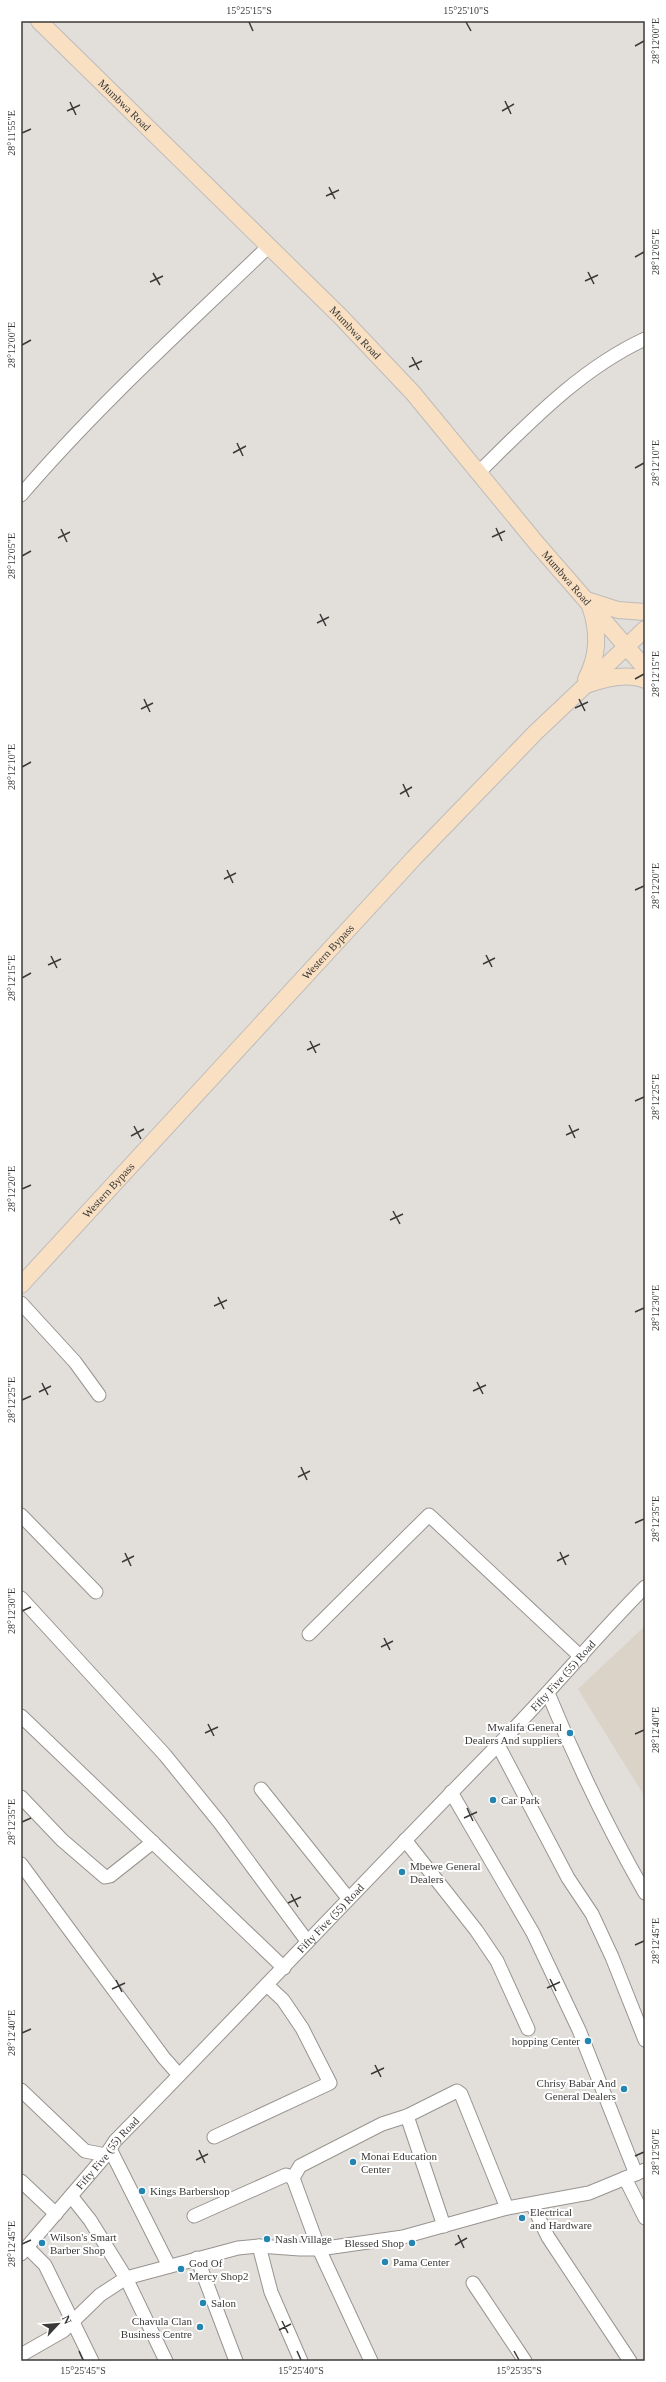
<svg xmlns="http://www.w3.org/2000/svg" width="666" height="2382" viewBox="0 0 666 2382" font-family="'Times New Roman',serif">
<rect width="100%" height="100%" fill="#e2deda"/>
<path fill="#dbd2c8" d="M645,1626v171l-67,-108z"/>
<g fill="none" stroke-linecap="round" stroke-linejoin="round">
<defs>
<g id="minor">
<path d="M479,472c50,-49 101,-103 166,-133"/>
<path d="M21,495c76,-89 164,-168 248,-249"/>
<path d="M21,1303l54,59 24,33"/>
<path d="M21,1515l75,77"/>
<path d="M21,1598l144,157 55,68 87,118"/>
<path d="M309,1634l120,-119 152,142"/>
<path d="M548,1693c28,69 60,135 97,200"/>
<path d="M21,1716l263,252"/>
<path d="M498,1745l70,133 24,36 20,43 33,83"/>
<path d="M261,1789l87,109"/>
<path d="M451,1792l82,141 46,97 57,144"/>
<path d="M21,1797l41,43 43,37 5,-1 43,-34"/>
<path d="M405,1840l71,90 21,31 31,68"/>
<path d="M21,1864l143,194 15,17"/>
<path d="M21,2090l64,61 21,4"/>
<path d="M407,2116l37,110"/>
<path d="M214,2137l116,-54 -28,-55 -19,-28 -15,-14"/>
<path d="M110,2149l59,117"/>
<path d="M293,2178l7,-12 82,-42 25,-8 50,-25 4,3 46,114"/>
<path d="M625,2178l20,40"/>
<path d="M21,2181l35,33"/>
<path d="M71,2196l19,24 36,58 40,83"/>
<path d="M532,2204l16,33 82,124"/>
<path d="M194,2216l92,-41 7,3 26,71 52,112"/>
<path d="M259,2246l12,46 30,69"/>
<path d="M27,2247l18,18 47,96"/>
<path id="s1" d="M21,2254l85,-99 9,-14c129,-131 254,-265 383,-396 51,-51 96,-107 147,-158"/>
<path d="M197,2258l39,103"/>
<path d="M473,2283l52,78"/>
<path d="M21,2355l42,-24 37,-36 26,-17 112,-30 21,-2 41,3h19l84,-12 104,-29 82,-15 56,-23"/>
</g>
<g id="major">
<path id="s2" d="M39,21l301,295 73,77 125,152 107,123"/>
<path d="M590,601l28,9 27,2"/>
<path d="M586,679c13,-24 13,-48 4,-73"/>
<path d="M586,685c17,-6 41,-13 59,-5"/>
<path id="s3" d="M21,1285l393,-427 122,-126 109,-103"/>
</g>
</defs>
<use href="#minor" stroke="#989490" stroke-width="15"/>
<use href="#major" stroke="#bdbcbc" stroke-width="18"/>
<use href="#minor" stroke="#fff" stroke-width="13"/>
<use href="#major" stroke="#f9e0c2" stroke-width="16"/>
</g>
<path fill="none" stroke="#3c3a39" stroke-width="1.5" d="M249,22l4,9M466,22l5,9M635,46l9,-5M505,101l6,13M70,102l6,13M67,111l13,-6M502,111l12,-7M22,133l9,-4M329,187l6,12M326,196l13,-6M635,257l9,-5M588,272l6,12M153,273l7,12M585,281l13,-6M150,282l13,-6M22,345l9,-5M412,357l7,13M409,367l13,-6M237,443l6,13M233,453l13,-7M635,468l9,-5M496,528l6,13M61,529l6,13M492,537l13,-6M58,538l12,-6M22,556l9,-5M320,614l6,12M317,623l12,-6M635,679l9,-5M144,699l6,13M579,699l6,12M575,708l13,-6M141,709l12,-6M22,767l9,-5M403,784l6,13M400,794l12,-7M227,870l6,13M224,879l12,-6M635,890l9,-4M486,955l6,12M51,956l6,12M483,964l12,-6M48,965l13,-6M22,978l9,-5M310,1041l6,12M307,1050l13,-6M635,1101l9,-4M569,1125l6,13M134,1126l7,13M566,1135l13,-6M131,1136l13,-7M22,1189l9,-4M393,1211l7,13M390,1220l13,-6M218,1297l6,12M214,1306l13,-6M635,1312l9,-4M477,1382l6,12M42,1383l6,12M473,1391l13,-6M39,1392l12,-6M22,1400l9,-4M301,1467l6,13M298,1477l12,-6M635,1523l9,-4M560,1552l6,13M125,1553l6,13M557,1561l12,-6M122,1562l12,-6M22,1611l9,-4M384,1638l6,12M381,1647l12,-6M208,1724l6,12M205,1733l13,-6M635,1734l9,-4M467,1808l6,13M464,1818l13,-6M22,1822l9,-4M291,1894l7,13M288,1903l13,-6M635,1945l9,-4M550,1979l6,12M116,1980l6,12M547,1988l13,-6M112,1989l13,-6M22,2033l9,-4M375,2065l6,12M371,2074l13,-6M199,2150l6,13M635,2156l9,-4M196,2160l12,-6M458,2235l6,13M22,2244l9,-4M455,2245l12,-7M282,2321l6,12M279,2330l12,-6M79,2351l4,9M297,2351l4,9M514,2351l5,9"/>
<g fill="#2585b1" stroke="#fff" stroke-width="1.5">
<circle cx="570" cy="1733" r="4"/>
<circle cx="493" cy="1800" r="4"/>
<circle cx="402" cy="1872" r="4"/>
<circle cx="588" cy="2041" r="4"/>
<circle cx="624" cy="2089" r="4"/>
<circle cx="353" cy="2162" r="4"/>
<circle cx="142" cy="2191" r="4"/>
<circle cx="522" cy="2218" r="4"/>
<circle cx="267" cy="2239" r="4"/>
<circle cx="42" cy="2243" r="4"/>
<circle cx="412" cy="2243" r="4"/>
<circle cx="385" cy="2262" r="4"/>
<circle cx="181" cy="2269" r="4"/>
<circle cx="203" cy="2303" r="4"/>
<circle cx="200" cy="2327" r="4"/>
</g>
<g text-anchor="middle" dominant-baseline="central" stroke-width="4" stroke-linejoin="round" paint-order="stroke">
<g font-size="11" fill="#3c3a39" stroke="#fff">
<text stroke="none"><textPath href="#s2" startOffset="120">Mumbwa Road</textPath></text>
<text stroke="none"><textPath href="#s2" startOffset="444">Mumbwa Road</textPath></text>
<text stroke="none"><textPath href="#s2" startOffset="768">Mumbwa Road</textPath></text>
<text stroke="none"><textPath href="#s3" startOffset="453">Western Bypass</textPath></text>
<text stroke="none"><textPath href="#s3" startOffset="129">Western Bypass</textPath></text>
<text stroke="none"><textPath href="#s1" startOffset="793">Fifty Five (55) Road</textPath></text>
<text stroke="none"><textPath href="#s1" startOffset="457">Fifty Five (55) Road</textPath></text>
<text stroke="none"><textPath href="#s1" startOffset="133">Fifty Five (55) Road</textPath></text>
</g>
<g font-size="11" fill="#3c3a39" stroke="#fff" text-anchor="start">
<text x="562" y="1727" text-anchor="end">Mwalifa General<tspan x="562" dy="13">Dealers And suppliers</tspan></text>
<text x="501" y="1800">Car Park</text>
<text x="410" y="1866">Mbewe General<tspan x="410" dy="13">Dealers</tspan></text>
<text x="580" y="2041" text-anchor="end">hopping Center</text>
<text x="616" y="2083" text-anchor="end">Chrisy Babar And<tspan x="616" dy="13">General Dealers</tspan></text>
<text x="361" y="2156">Monai Education<tspan x="361" dy="13">Center</tspan></text>
<text x="150" y="2191">Kings Barbershop</text>
<text x="530" y="2212">Electrical<tspan x="530" dy="13">and Hardware</tspan></text>
<text x="50" y="2237">Wilson's Smart<tspan x="50" dy="13">Barber Shop</tspan></text>
<text x="275" y="2239">Nash Village</text>
<text x="404" y="2243" text-anchor="end">Blessed Shop</text>
<text x="393" y="2262">Pama Center</text>
<text x="189" y="2263">God Of<tspan x="189" dy="13">Mercy Shop2</tspan></text>
<text x="211" y="2303">Salon</text>
<text x="192" y="2321" text-anchor="end">Chavula Clan<tspan x="192" dy="13">Business Centre</tspan></text>
</g>
</g>
<rect width="666" height="2382" fill="none" stroke="#ffffff" stroke-width="44"/>
<g transform="translate(58 2324) rotate(64)" stroke="#ffffff" stroke-width="3" paint-order="stroke">
<path d="M0-3L7 15L0 10L-7 15Z" fill="#3c3a39"/>
<text y="-6" font-size="11" font-weight="bold" text-anchor="middle" fill="#3c3a39">N</text>
</g>
<rect x="22" y="22" width="622" height="2338" fill="none" stroke="#3c3a39" stroke-width="1.5"/>
<g font-size="10" text-anchor="middle" fill="#3c3a39">
<text x="249" y="14">15°25'15"S</text>
<text x="466" y="14">15°25'10"S</text>
<text transform="translate(655 41) rotate(-90)" y="4">28°12'00"E</text>
<text transform="translate(11 133) rotate(-90)" y="4">28°11'55"E</text>
<text transform="translate(655 252) rotate(-90)" y="4">28°12'05"E</text>
<text transform="translate(11 345) rotate(-90)" y="4">28°12'00"E</text>
<text transform="translate(655 463) rotate(-90)" y="4">28°12'10"E</text>
<text transform="translate(11 556) rotate(-90)" y="4">28°12'05"E</text>
<text transform="translate(655 674) rotate(-90)" y="4">28°12'15"E</text>
<text transform="translate(11 767) rotate(-90)" y="4">28°12'10"E</text>
<text transform="translate(655 886) rotate(-90)" y="4">28°12'20"E</text>
<text transform="translate(11 978) rotate(-90)" y="4">28°12'15"E</text>
<text transform="translate(655 1097) rotate(-90)" y="4">28°12'25"E</text>
<text transform="translate(11 1189) rotate(-90)" y="4">28°12'20"E</text>
<text transform="translate(655 1308) rotate(-90)" y="4">28°12'30"E</text>
<text transform="translate(11 1400) rotate(-90)" y="4">28°12'25"E</text>
<text transform="translate(655 1519) rotate(-90)" y="4">28°12'35"E</text>
<text transform="translate(11 1611) rotate(-90)" y="4">28°12'30"E</text>
<text transform="translate(655 1730) rotate(-90)" y="4">28°12'40"E</text>
<text transform="translate(11 1822) rotate(-90)" y="4">28°12'35"E</text>
<text transform="translate(655 1941) rotate(-90)" y="4">28°12'45"E</text>
<text transform="translate(11 2033) rotate(-90)" y="4">28°12'40"E</text>
<text transform="translate(655 2152) rotate(-90)" y="4">28°12'50"E</text>
<text transform="translate(11 2244) rotate(-90)" y="4">28°12'45"E</text>
<text x="83" y="2374">15°25'45"S</text>
<text x="301" y="2374">15°25'40"S</text>
<text x="519" y="2374">15°25'35"S</text>
</g>
</svg>
